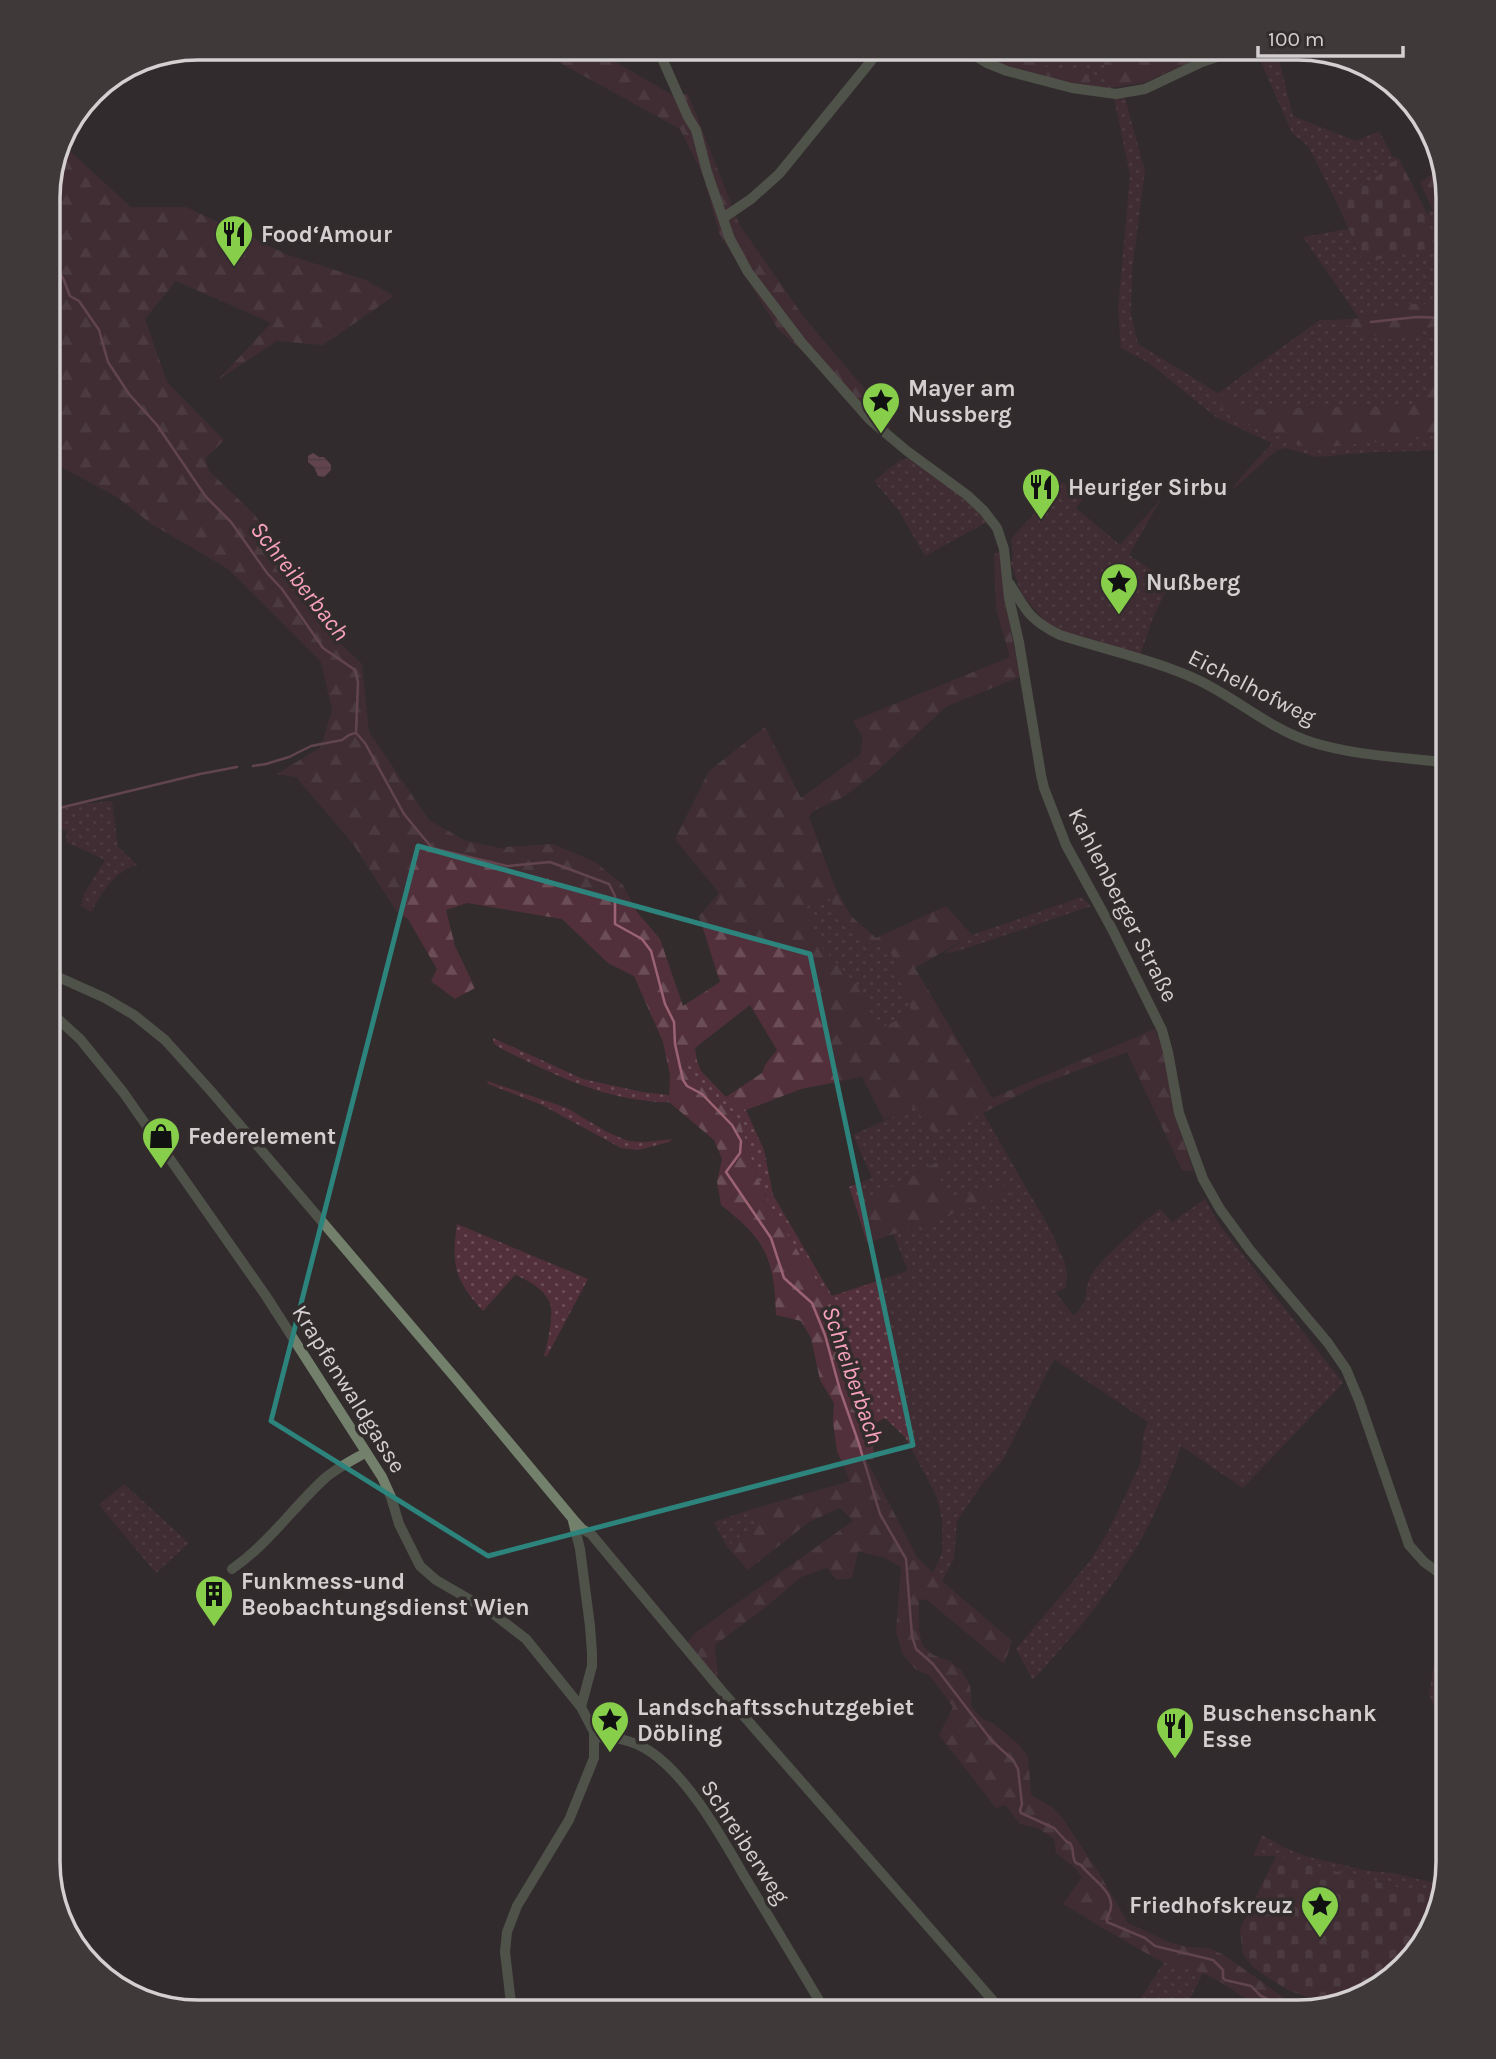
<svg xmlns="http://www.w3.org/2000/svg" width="1496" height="2059" viewBox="0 0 1496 2059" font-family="Karla,sans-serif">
<defs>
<pattern id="grass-dots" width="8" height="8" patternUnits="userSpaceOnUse" patternTransform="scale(1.75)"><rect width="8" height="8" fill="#52303b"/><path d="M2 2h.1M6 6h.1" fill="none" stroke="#6a4d56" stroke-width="1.8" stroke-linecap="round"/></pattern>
<pattern id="forest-firs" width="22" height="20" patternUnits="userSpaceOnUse" patternTransform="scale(1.75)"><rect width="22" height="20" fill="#52303b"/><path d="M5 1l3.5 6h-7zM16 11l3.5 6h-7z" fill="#6a4d56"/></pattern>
<pattern id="cemetery-stones" width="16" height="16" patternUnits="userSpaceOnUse" patternTransform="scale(1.75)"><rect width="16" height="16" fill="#52303b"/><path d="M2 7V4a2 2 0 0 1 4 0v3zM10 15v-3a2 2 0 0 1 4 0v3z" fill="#6a4d56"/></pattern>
<pattern id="water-rules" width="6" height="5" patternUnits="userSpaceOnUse" patternTransform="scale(1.75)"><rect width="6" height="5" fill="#9b6374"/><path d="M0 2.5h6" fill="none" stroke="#77545f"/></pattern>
</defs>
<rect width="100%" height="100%" fill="#322c2d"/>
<path fill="url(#grass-dots)" d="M1255,48h21l17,68 63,25 23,-10 13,25 7,3 -18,7 2,7 -48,26 -27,-53 -16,-13z
M1037,58h31l35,3 11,37h11l20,73 -13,99 -1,44 7,30 80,49 102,-73h12l54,20 45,-11 7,28 -16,48 -171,4 -33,-15 26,28 167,16 38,-7v17l-25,3 -49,1 -59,5 -30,-9 -9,2 -44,39 2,-5 37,-41 -55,-25 -68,-55 -28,-15 -3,-39 12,-134 -16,-77 -78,-33z
M1449,203v101h-43l-47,14 -56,-81 45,-8 16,34 69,-16 -5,-32 1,-4z
M906,459h3c28,18 59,36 78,63l-62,34 -26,-45 -25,-30 26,-21z
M1063,482l20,17 -7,9 44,37 41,-46 -32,56 41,27 -18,38 -12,36 -74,-22 -20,-11 -25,-30 -10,-30 2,-9 -2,-15z
M112,801l6,46 19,18c-24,7 -34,27 -46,47l-10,-6 3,-12 21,-34 -39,-18 1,-11 -20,-4v-20z
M828,895l21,36 42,22 21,60 -35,18 -20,-46 -34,-36 -19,-41z
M1081,897l10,9 -133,45 -14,2 28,-18z
M493,1038l90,41 59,13 27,3v7c-10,1 -19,-1 -28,-2 -52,-7 -93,-29 -139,-51l-8,-5z
M695,1048l2,13 4,10 25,26 20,13 18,40 9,45 59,101 76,-25 -15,-38 123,-42 -6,-6 -65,15 -6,-16 11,-30 -94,53 -7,-20 23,-9 -19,-43 61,-28 20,27 49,-21 67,116 15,34 2,10 -1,14 -10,6 18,23c17,-18 8,-20 16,-38 6,-15 56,-59 70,-69l12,13 33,-23 14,25 124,159 -100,105 -62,-42c-14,43 -32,84 -57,121 -26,41 -59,77 -91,113l-17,-31 74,-88 19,-31 31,-66 4,-32 4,-10 -94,-63 -51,101 -20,23 -26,38 -3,38 -12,22 -9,-8 9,-20v-32l-5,-24 -32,-60 -20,-19 -9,5 -3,20 1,17 -8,-1 -2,-48 -40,-111 -3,-12 -51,-81 -14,-33 -17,-55 -37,-33 -17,-21z
M487,1081l80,27 40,24 21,9 18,1 26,-3 -3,3 -31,8 -17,-2 -79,-43 -54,-21z
M457,1224l131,55 -41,77h-3c3,-10 9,-39 7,-49 -2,-15 -24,-28 -36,-32l-32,36c-28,-31 -32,-45 -26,-87z
M124,1484l65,59 -33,30 -57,-68z
M749,1510l7,14 -29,23 -13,-25z
M1436,1651l13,3v65l-10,-3 -10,-21z
M1262,1835l23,13 24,9 60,14 24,2 50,12 -4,13 -163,-42h-23z
M1164,1962l39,11 -20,39h-51z"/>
<path fill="url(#forest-firs)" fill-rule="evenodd" d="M531,47h59l84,49 14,-2 51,130 64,92 81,96 7,20 -113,-103 -59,-96 -16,-58 -23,-46z
M956,47l267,1 -80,35 -32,5 -8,-27 -35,-3h-31v7l42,6 10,4v18l-13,-2z
M60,142l71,65h55l102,48 78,25 28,16 -71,49 -46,-4 -58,38 52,-56 -95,-42 -31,38 22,63 57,58 -19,19 4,12 45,43 41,58 26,53 41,39 7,68 60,88 37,21 39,8 1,-2 47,-3 42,18 28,23 14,27 23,27 23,67 37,-24 -21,-66 20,-23 -44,-54 34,-68 56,-44 36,71 59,-43 3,-17 -10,-17 157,-64 -14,-48 -2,-55 6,-3 4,45 16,81 -73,29 -72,67 -30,23 -32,15 -4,6 25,68 17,31 25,22 70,-32 26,29 -57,33 77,130 163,-69 8,20 12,68 19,55 -12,-2 -55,-118 -91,34 -53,27 -49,21 -20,-27 -30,13 -22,-43 -61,12 -55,21 -20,-13 36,-24 3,-8 12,-15 -27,-45 -55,43 -10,17 17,21 37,33 17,55 14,33 51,81 3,12 39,100 3,59 51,98 25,24 70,60 -8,23 -77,-64 -8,-1v33l4,14 10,9 17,6 11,9 9,15 2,23 11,11 11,5 24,20 10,12 3,39 21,12 9,9 38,57 29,50 41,19 19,5 21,1 15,7 69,49 18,5c-52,14 -67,-19 -109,-36 -13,-5 -28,-6 -41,-12 -33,-17 -66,-38 -98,-57l19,-27 -8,-10 -18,-14 -2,-14 -16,-11 -18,-4 -15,-19 -9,3 -57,-73 14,-28 -24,-32 -13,-5 -13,-15 -7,-22 5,-66 -16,-9 -27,-7 -6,27 -15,2 -10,-12 -26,9 -35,30 -51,38 3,37 -32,-38 9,-11 158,-112 -13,-13 -31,14 -61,48 -21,-23 29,-23 -7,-14 101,-29 -13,-30 -4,-29 1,-19 -14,-23 -9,-42 -10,-17 -25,-6c-2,-57 -10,-75 -55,-110l-4,-23 5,-23 -8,-19 -45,-38 1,-27 -7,-33 -29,-66 -26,-13 -46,-44 -95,-16 -21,7 9,36 20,42 -20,11 -24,-18 6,-12 -29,-50 -11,-7 -44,-68 -57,-67 -19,-3 44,-27 11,-37 -11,-48 -93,-93 -78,-46 -33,-26 -69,-37v-273zM828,896l21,35 42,22 21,60 -35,17 -20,-45 -34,-36 -19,-41z
M1441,169l8,34 -17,6 -12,-27z
M1406,304h43v127l-38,7 -102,11 -65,-27 -33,-23 7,-6 33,16 170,-4 17,-48 -7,-27 -45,10 -54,-20 27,-2z
M951,1154l-12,30 6,15 65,-14 7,7 -150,51 -11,-36z"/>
<path fill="url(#cemetery-stones)" d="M1399,159l29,56 5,32 -69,16 -29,-64 48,-26 -3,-6z
M1276,1856l163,42 -11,39 -54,54 -39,11 -31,-6 -16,-6 -26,-16 -11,-9 -8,-11 -3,-25z"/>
<path fill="url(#water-rules)" d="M313,453l6,4h5l7,8v5l-7,7 -6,-1 -4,-9 -6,-5v-6z"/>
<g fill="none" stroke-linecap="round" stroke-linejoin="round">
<path stroke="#9b6374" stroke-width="2.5" d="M48,264l9,6 6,8 7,18 9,5 20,29 9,32 21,32 28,31 49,72 25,25 36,51 15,16 41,59 32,22 3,12 -2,51 9,10 39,71 28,34 75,18 43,-4 59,22 6,12v28l27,15 9,12 14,53 9,18 1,22 8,36 4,6 15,8 30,31 9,16 -1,12 -14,19 45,66 13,40 28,25 13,32 15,55 18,51 22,73 26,45 6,77 4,13 17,15 59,77 21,19 5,9 4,35 -2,6 1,3 33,15 13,14 3,1c5,7 1,14 6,20l5,2c11,15 41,30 26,52v5l38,16 10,8 58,14 10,10v8l2,2 26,6 10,10 34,16
M1371,322l46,-5 32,1
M253,766l13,-2 23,-7 22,-11 31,-6 7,-5 6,-2
M47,811l153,-37 37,-7"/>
<path stroke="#73806b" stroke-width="10" d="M657,47l31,70 8,13 11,42 23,67 18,33 54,71 68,77 37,31 60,44 17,16 13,17 7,21 5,49 10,44 22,133 3,13 22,57 46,84 50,101 6,22 11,61 24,66 17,30 30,41 78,93 18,26 13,31 50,145 15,17 25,18
M960,47l27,16 20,8 65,17 44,6 29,-5 57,-27 41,-14
M723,218l28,-19 28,-25 92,-113 7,-14
M1010,584c16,27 21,37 50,51 46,15 95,25 138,45 40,19 70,48 113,62 44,14 92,15 138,21
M47,972l58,26 29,17 31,25 45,50 247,290 116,139 9,10 9,5 130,156 282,322
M47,1009l33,30 43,53 143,204 116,181 9,20 8,27 21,42 16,14 55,32 35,27 55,68 13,25v26l-25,62 -52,86 -10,26 -2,20 7,60
M573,1521l7,28 10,77 2,27v13l-11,41
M232,1569c35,-24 60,-60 91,-89 12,-11 28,-19 42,-27
M595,1737c21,0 38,3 56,15 39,27 71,86 95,127 27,44 53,88 80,133"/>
</g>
<path d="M0 0H1496V2059H0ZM418,846l392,108 103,491 -425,111 -217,-135z" fill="#322c2d" fill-opacity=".55" fill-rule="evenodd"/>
<path fill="none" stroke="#2d847d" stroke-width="5" stroke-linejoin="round" d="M418,846l392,108 103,491 -425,111 -217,-135z"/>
<defs>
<symbol id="restaurant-pin" viewBox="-11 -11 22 30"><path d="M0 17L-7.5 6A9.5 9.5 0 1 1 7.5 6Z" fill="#87cf4b" stroke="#322c2d"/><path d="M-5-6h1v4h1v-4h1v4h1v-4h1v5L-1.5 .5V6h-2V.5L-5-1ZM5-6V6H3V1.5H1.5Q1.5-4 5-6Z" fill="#111"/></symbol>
<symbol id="sight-pin" viewBox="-11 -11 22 30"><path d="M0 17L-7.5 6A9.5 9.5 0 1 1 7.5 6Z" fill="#87cf4b" stroke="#322c2d"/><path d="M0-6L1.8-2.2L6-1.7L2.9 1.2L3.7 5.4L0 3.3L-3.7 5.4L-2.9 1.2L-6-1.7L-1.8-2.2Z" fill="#111"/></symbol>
<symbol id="shop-pin" viewBox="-11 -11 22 30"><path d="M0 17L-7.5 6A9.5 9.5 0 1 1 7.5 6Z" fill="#87cf4b" stroke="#322c2d"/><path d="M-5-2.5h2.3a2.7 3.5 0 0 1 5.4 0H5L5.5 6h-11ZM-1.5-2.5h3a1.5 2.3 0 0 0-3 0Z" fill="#111"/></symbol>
<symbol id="building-pin" viewBox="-11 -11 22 30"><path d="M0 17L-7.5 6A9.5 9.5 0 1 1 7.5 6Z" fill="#87cf4b" stroke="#322c2d"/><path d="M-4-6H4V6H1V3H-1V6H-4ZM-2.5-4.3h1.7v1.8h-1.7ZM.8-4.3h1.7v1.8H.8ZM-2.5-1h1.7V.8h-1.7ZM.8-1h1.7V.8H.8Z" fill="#111"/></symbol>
</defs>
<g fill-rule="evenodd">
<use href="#restaurant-pin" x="212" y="212" width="44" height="60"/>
<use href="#sight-pin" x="859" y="379" width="44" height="60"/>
<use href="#restaurant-pin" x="1019" y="465" width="44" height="60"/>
<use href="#sight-pin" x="1097" y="560" width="44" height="60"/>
<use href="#shop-pin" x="139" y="1114" width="44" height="60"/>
<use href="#building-pin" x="192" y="1572" width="44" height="60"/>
<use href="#sight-pin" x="588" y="1698" width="44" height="60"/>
<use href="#restaurant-pin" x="1153" y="1704" width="44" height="60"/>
<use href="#sight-pin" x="1298" y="1883" width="44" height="60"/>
</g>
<g text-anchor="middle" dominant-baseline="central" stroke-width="7" stroke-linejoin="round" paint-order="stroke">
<g font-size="23" font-weight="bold" fill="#d4d0d1" stroke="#322c2d" text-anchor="start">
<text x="261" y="234">Food‘Amour</text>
<text x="908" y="388">Mayer am<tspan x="908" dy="26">Nussberg</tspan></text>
<text x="1068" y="487">Heuriger Sirbu</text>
<text x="1146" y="582">Nußberg</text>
<text x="188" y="1136">Federelement</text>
<text x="241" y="1581">Funkmess-und<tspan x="241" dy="26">Beobachtungsdienst Wien</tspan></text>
<text x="637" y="1707">Landschaftsschutzgebiet<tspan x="637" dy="26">Döbling</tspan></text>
<text x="1202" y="1713">Buschenschank<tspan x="1202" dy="26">Esse</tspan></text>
<text x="1293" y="1905" text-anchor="end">Friedhofskreuz</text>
</g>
<g font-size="23" fill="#d4d0d1" stroke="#322c2d">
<text transform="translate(1252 687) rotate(27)">Eichelhofweg</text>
<text transform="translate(1123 905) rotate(63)">Kahlenberger Straße</text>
<text transform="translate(349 1389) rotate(58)">Krapfenwaldgasse</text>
<text transform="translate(745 1842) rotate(57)">Schreiberweg</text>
</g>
<g font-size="24" font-style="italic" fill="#f8a2bd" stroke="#322c2d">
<text transform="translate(300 581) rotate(52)">Schreiberbach</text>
<text transform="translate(853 1375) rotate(71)">Schreiberbach</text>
</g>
</g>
<path d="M0 0H1496V2059H0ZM198 60H1298A138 138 0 0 1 1436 198V1862A138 138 0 0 1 1298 2000H198A138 138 0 0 1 60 1862V198A138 138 0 0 1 198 60Z" fill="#3f393a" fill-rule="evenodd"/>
<path fill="none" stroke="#d4d0d1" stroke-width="3.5" d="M198 60H1298A138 138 0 0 1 1436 198V1862A138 138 0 0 1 1298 2000H198A138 138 0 0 1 60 1862V198A138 138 0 0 1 198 60Z"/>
<path d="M1258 46v10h145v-10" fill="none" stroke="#d4d0d1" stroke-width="3.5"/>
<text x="1268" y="46" font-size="21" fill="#d4d0d1" stroke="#322c2d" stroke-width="5" paint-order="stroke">100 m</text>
</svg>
